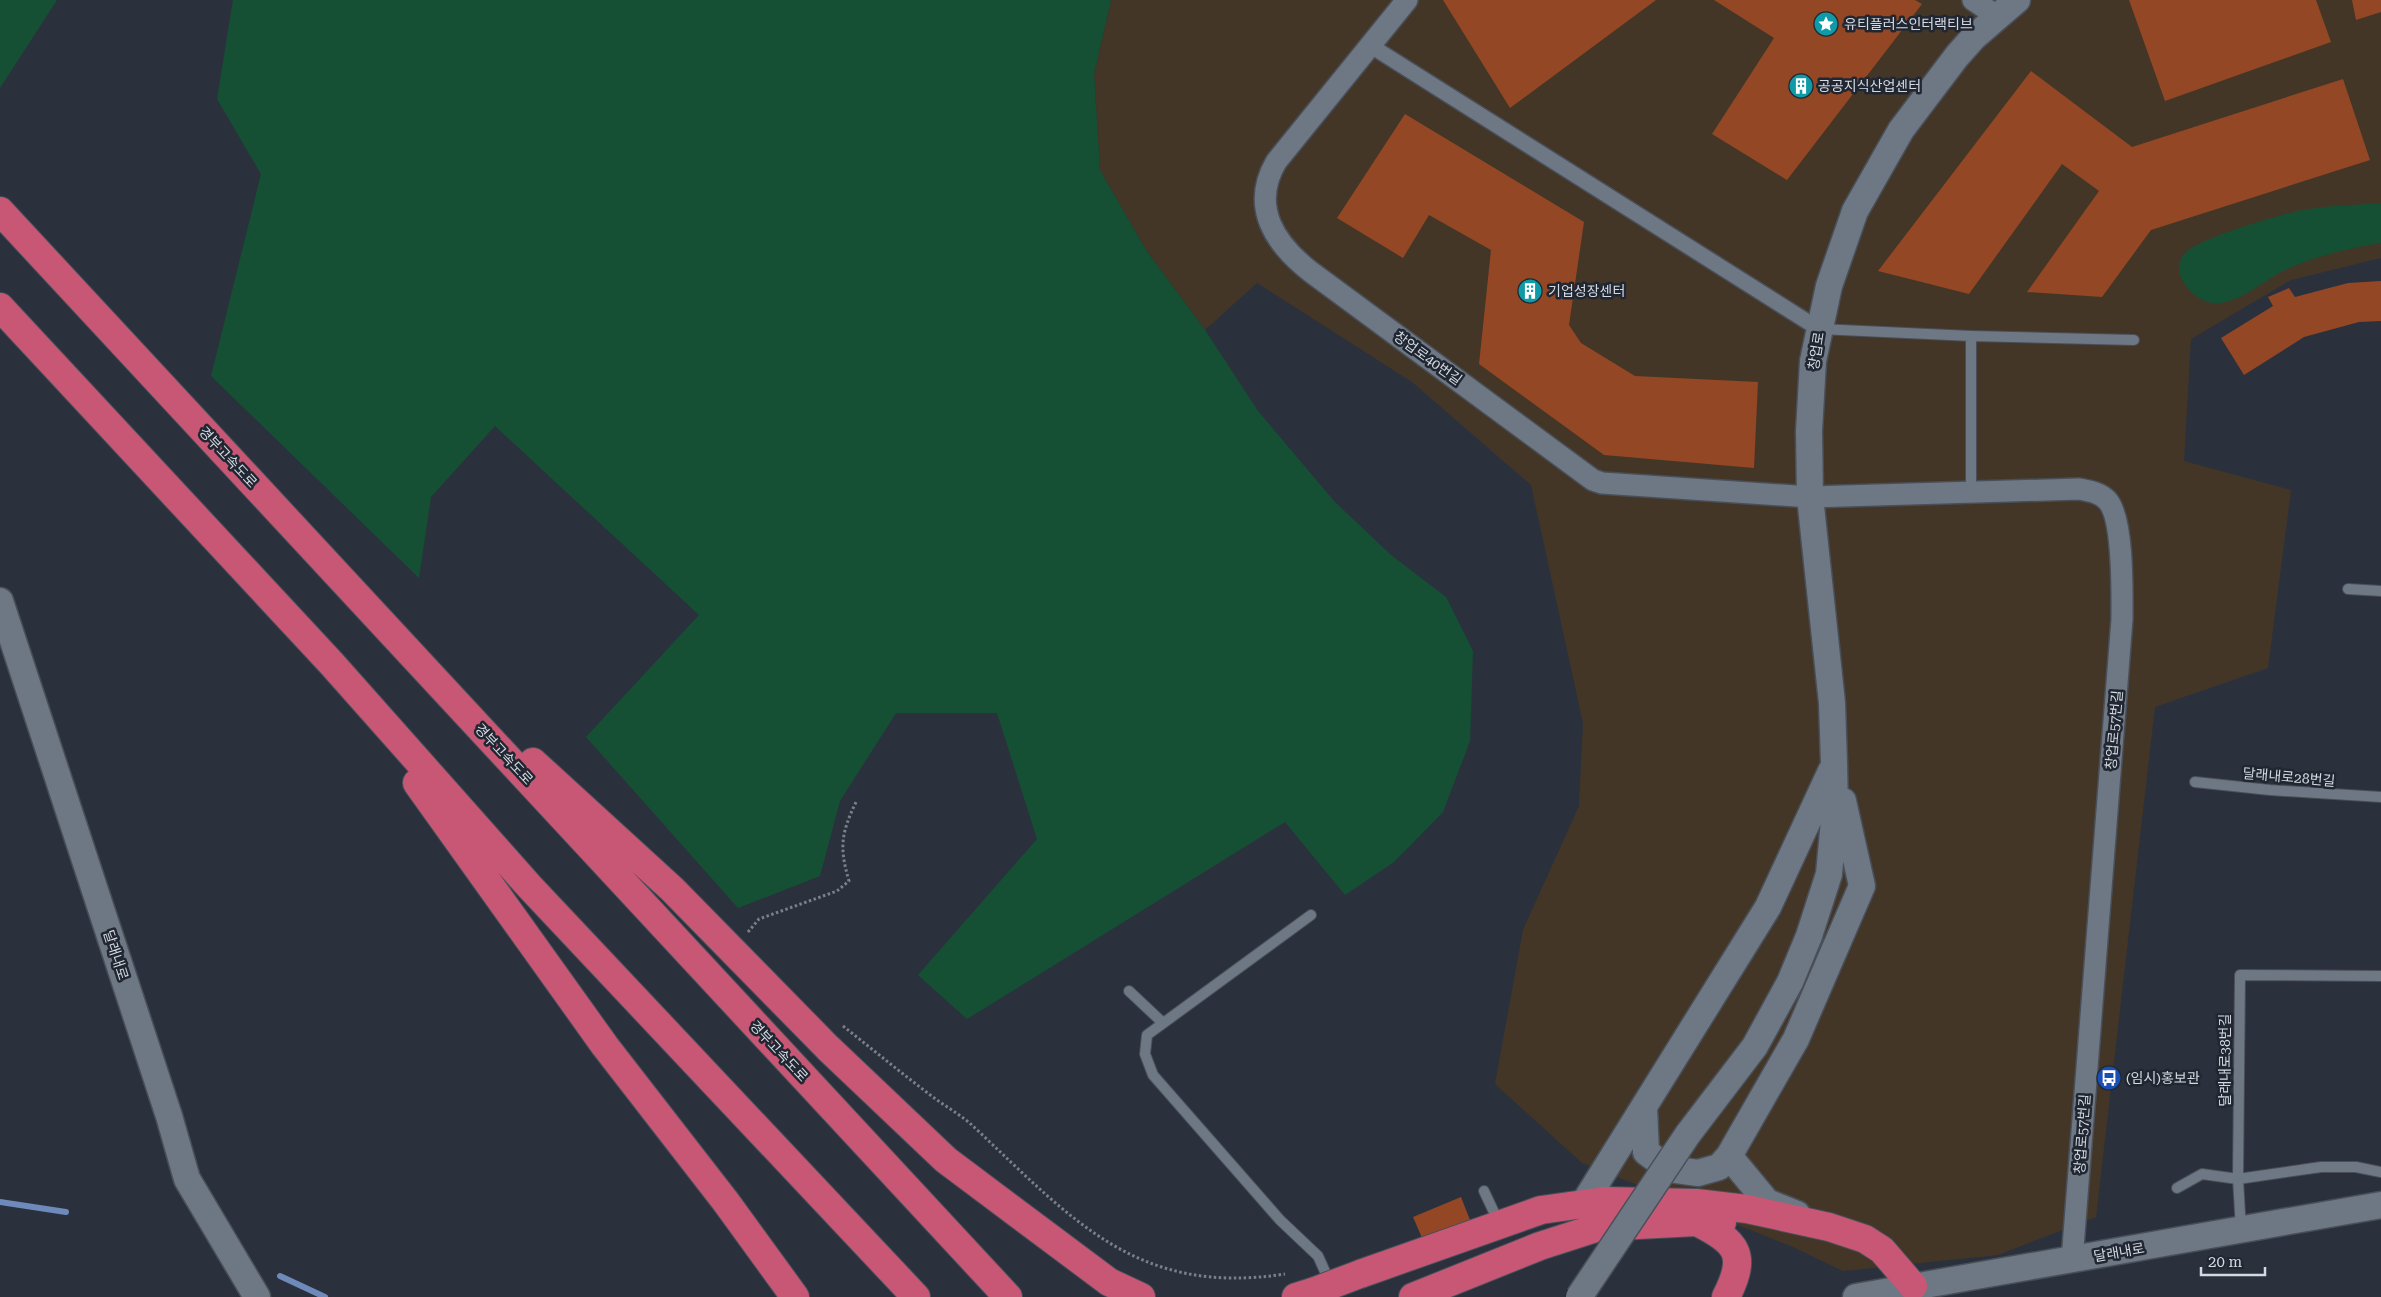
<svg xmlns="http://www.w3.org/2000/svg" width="2381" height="1297" viewBox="0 0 2381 1297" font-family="'Roboto Serif','Noto Sans KR',serif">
<rect width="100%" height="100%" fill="#2a313d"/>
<path fill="#433627" d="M1111,0h1270v258l-90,22 -100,59 -7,122 107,29 -23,178 -113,39 -59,510 -98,38 -155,16 -50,-24 -211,-84 -87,-79 28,-154 56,-124 4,-83 -52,-238 -119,-103 -155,-99 -52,47 -59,-80 -46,-80 -6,-96z"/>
<path fill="#165034" d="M0,0h57l-57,88z
M233,0h878l-17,74 6,96 46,80 59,80 53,81 76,90 57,54 55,42 27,54 -3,90 -27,71 -49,50 -49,33 -60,-73 -318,197 -49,-44 119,-136 -40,-126h-101l-56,88 -20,75 -82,32 -152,-171 113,-122 -204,-189 -64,71 -12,81 -208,-202 50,-202 -44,-75z
M2381,204v39c-33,5 -68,14 -98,28 -17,9 -46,32 -64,32 -14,1 -24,-6 -32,-16 -8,-9 -12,-24 -2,-34 14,-15 91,-37 113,-42 27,-5 55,-7 83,-7z"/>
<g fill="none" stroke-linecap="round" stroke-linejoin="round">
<path stroke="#6d8aba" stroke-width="6" d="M0,1202l66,10
M280,1276l45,21"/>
</g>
<path fill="#934724" d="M1443,0h213l-146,108z
M1714,0h201l7,4 -135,176 -75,-46 62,-96z
M2129,0h187l15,42 -166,59z
M2352,0h29v12l-25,8z
M2031,71l101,76 211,-68 27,81 -219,70 -49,67 -75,-5 72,-101 -37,-27 -93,130 -91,-23z
M1405,114l179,108 -15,103 12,18 54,33 123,6 -4,86 -150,-13 -125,-91 12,-114 -62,-35 -26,43 -66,-40z
M2381,281v40l-22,1 -55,15 -60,38 -23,-37 52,-32 -5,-9 21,-9 6,9 53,-14z
M1461,1197l9,23 -47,20 -10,-23z"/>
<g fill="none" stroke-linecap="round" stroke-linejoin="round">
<defs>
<path id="service" d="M1820,329l151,7 163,4
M1971,336v156
M2348,589l33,2
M2195,782l75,8 111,7
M1311,915l-164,120 -2,19 8,21 127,145 38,36 13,29
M1129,991l34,32
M2177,1188l25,-14 36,5 83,-12h35l25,5
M1484,1191l15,32
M2241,1230l-3,-51 2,-204 141,1"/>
<path id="pedestrian" d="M1371,46l448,283"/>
<path id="minor" d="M1407,0l-131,162c-26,45 -1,82 35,110l282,208 9,3 208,14 269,-8c10,2 20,3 28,11 17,18 15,94 15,119l-50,641
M1973,0l24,16"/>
<path id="tertiary" d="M0,601l169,515 18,63 70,118
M1644,1107l2,45 23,17 29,4 21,-6 10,-11
M1688,1134l67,-88 35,-64 19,-46 20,-62 6,-64 -1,-47 -2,-60 -22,-206 -1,-66 4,-70 16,-75 26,-75 46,-81 56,-74 16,-18 44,-38
M1584,1203l184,-296 63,-136
M1797,1214l-30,-12 -38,-46 67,-117 66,-153 -19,-85
M1856,1297l525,-92"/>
<path id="motorway" d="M0,211l1008,1086
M0,307l332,357 197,222 387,411
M533,762l139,127 156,159 118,112 163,122 32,15
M417,783l188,263 121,156 69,95
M1697,1222c40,20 51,32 29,75
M1360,1274l181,-64 64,-9 91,2 51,6 82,18 36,12 17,11 31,36
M1296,1297l19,-6
M1413,1297l127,-51 59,-19 97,-5h26"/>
</defs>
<use href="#service" stroke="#494f58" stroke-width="12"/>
<use href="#pedestrian" stroke="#494f58" stroke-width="18"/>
<use href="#minor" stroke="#494f58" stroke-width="24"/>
<use href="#tertiary" stroke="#494f58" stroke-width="29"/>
<use href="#motorway" stroke="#494f58" stroke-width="30"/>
<path stroke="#7a8089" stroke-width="3" stroke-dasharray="2.5 2.5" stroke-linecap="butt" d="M748,932l11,-13 78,-28 12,-10c-10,-34 -8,-48 8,-81
M843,1026c29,23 57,46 86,68 15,12 33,21 46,34 97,91 162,169 310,146"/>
<use href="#service" stroke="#6e7784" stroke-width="10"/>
<use href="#pedestrian" stroke="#6e7784" stroke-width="15"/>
<use href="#minor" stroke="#6e7784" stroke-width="21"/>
<use href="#tertiary" stroke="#6e7784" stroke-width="26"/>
<use href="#motorway" stroke="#c85775" stroke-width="28"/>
<defs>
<path id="tertiary-bridge" d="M1579,1297l109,-163"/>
<path id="motorway-bridge" d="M1315,1291l45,-17"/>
</defs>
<use href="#tertiary-bridge" stroke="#494f58" stroke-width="29" stroke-linecap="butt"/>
<use href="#motorway-bridge" stroke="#494f58" stroke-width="30" stroke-linecap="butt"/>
<use href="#tertiary-bridge" stroke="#6e7784" stroke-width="26"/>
<use href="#motorway-bridge" stroke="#c85775" stroke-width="28"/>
</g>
<defs>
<symbol id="sight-disc" viewBox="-11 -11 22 22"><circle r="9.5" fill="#0f9aa8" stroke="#202732"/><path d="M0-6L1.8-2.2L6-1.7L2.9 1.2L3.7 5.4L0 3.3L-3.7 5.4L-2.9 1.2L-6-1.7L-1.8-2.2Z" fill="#fff"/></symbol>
<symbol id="building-disc" viewBox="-11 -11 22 22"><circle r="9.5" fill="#0f9aa8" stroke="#202732"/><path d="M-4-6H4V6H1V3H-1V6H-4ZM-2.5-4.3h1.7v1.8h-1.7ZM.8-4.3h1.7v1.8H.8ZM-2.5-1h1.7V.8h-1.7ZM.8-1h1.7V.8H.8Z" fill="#fff"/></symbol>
<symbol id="bus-disc" viewBox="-11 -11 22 22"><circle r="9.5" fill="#1a4fb4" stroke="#202732"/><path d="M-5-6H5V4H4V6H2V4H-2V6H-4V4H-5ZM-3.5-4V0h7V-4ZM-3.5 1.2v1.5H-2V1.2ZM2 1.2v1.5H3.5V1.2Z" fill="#fff"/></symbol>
</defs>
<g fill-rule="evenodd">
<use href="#sight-disc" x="1812" y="10" width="28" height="28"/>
<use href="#building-disc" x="1787" y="72" width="28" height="28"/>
<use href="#building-disc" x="1516" y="277" width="28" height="28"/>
<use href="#bus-disc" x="2095" y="1064" width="28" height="28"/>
</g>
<g text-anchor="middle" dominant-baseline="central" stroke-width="5" stroke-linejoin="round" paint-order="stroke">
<g font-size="14" fill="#d5dae1" stroke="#202732" text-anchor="start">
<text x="1844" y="24">유티플러스인터랙티브</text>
<text x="1818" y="86">공공지식산업센터</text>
<text x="1548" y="291">기업성장센터</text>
<text x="2126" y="1078">(임시)홍보관</text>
</g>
<g font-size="14" fill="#d5dae1" stroke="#202732">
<text transform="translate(1816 351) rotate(-81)">창업로</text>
<text transform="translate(1428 358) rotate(36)">창업로40번길</text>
<text transform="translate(228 457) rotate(47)">경부고속도로</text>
<text transform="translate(2114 730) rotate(-85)">창업로57번길</text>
<text transform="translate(504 754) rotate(47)">경부고속도로</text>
<text transform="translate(2289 777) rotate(5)">달래내로28번길</text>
<text transform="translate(116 955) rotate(72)">달래내로</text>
<text transform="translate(779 1051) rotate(47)">경부고속도로</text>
<text transform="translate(2225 1060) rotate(-90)">달래내로38번길</text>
<text transform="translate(2082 1134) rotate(-86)">창업로57번길</text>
<text transform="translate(2119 1252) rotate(-10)">달래내로</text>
</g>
</g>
<path d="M2201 1267v8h64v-8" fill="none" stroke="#d5dae1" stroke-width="2.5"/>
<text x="2208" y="1267" font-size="15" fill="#d5dae1" stroke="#202732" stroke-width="4" paint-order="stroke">20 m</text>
</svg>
